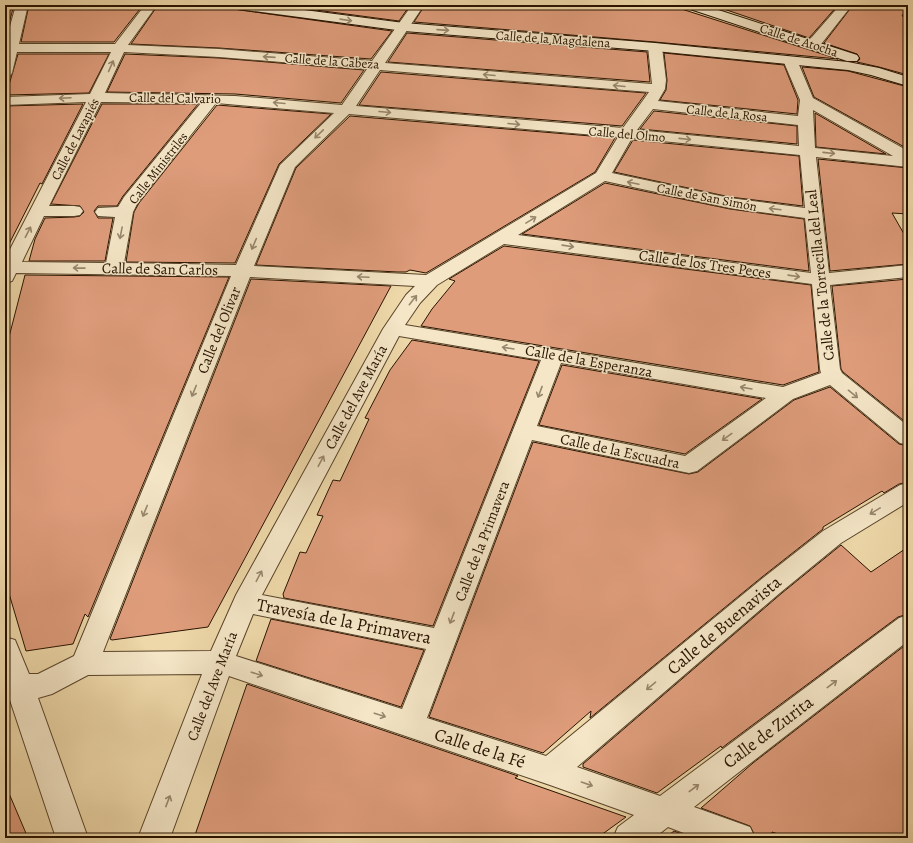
<svg xmlns="http://www.w3.org/2000/svg" width="913" height="843" viewBox="0 0 913 843" font-family="Alegreya,serif">
<rect width="100%" height="100%" fill="#eed8a9"/>
<filter id="stains"><feTurbulence type="fractalNoise" baseFrequency=".005" numOctaves="4"/><feColorMatrix values="0 0 0 0 .2 0 0 0 0 .09 0 0 0 0 .02 0 0 0 .5 -.17"/></filter>
<radialGradient id="worn" r=".72"><stop offset=".6" stop-color="#630" stop-opacity="0"/><stop offset="1" stop-color="#630" stop-opacity=".3"/></radialGradient>
<path fill="#de9c7b" stroke="#281300" d="M5,5h9l-9,33z
M29,5h114l-29,37h-93z
M158,5h34l41,4 159,22 -21,28 -152,-11 -88,-4z
M278,5h132l-11,16z
M425,5h244l169,54 -183,-17 -241,-20z
M712,5h126l-29,33z
M853,5h55l-6,11 6,2v57l-29,-8 -22,-5 3,-3 -3,-5 -33,-11z
M407,33l240,19 3,30 -262,-20z
M664,53l120,12 14,35 -1,14 -137,-14 6,-10 1,-10z
M18,54h91l-20,39 -83,2z
M125,54l94,4 145,12 -23,33 -106,-9 -128,-2z
M802,67l46,4 60,16v62l-94,-52z
M381,72l265,21 -24,33 -263,-21z
M83,104l-41,80 -2,-1 -35,69v-146z
M102,104h96l-75,92 -6,10h-19l-4,5 4,7h15l-8,43h-76l6,-22 10,-21 29,-1 6,-1 4,-4 -4,-6 -29,-2z
M217,105l114,9 -52,50 -44,99 -109,-1 8,-50 5,-9z
M654,111l143,15v18l-157,-15z
M815,113l71,41 -70,-7z
M350,116l265,22 -20,34 -169,101 -16,-3 -4,2h-8l-142,-7 40,-97z
M633,140l166,16 4,50 -73,-9 -116,-25z
M818,159l90,9v46l-16,-1 16,28v23l-78,7z
M605,183l125,26 74,10 5,52 -287,-37z
M504,246l307,39 8,87 -36,13 -362,-59 11,-17 23,-28 -6,-2z
M25,275l204,2 -141,340 -3,-3 -12,30 -47,7 -21,-71v-243h4z
M251,279l140,7 -183,341 -96,13 -2,-1z
M908,279v145l-65,-52 -2,-3 -9,-83z
M412,340l127,21 -106,265 -149,-28 -1,-4 17,-42 6,1 17,-37 -6,-1 16,-35 7,1 29,-62 -4,-1 25,-48z
M562,365l200,34 -77,55 -146,-29z
M830,387l69,57 9,2v36l-9,2 -15,9 -2,-2 -59,36v2l-61,48 -172,141 1,-7 -48,42 -114,-36 104,-275 156,32 9,-2 96,-72z
M841,545l30,27 37,-25v67l-10,3 -171,127 -5,4 -1,-2 -64,47 -74,-26v-3l199,-171z
M271,619l153,31 -23,57 -145,-46z
M908,643v195h-118l-18,-6 -1,6h-15l-6,-12 -49,-18 52,-45z
M247,684l271,92 -3,2 111,39 -29,21h-403z
M5,784l23,54h-23z
M674,831l19,7h-28z"/>
<g fill="none" stroke-linecap="round" stroke-linejoin="round">
<defs>
<path id="street" d="M16,5h12l-9,39h96l30,-39h12l-29,40 91,4 153,12 40,-56h12l-39,58 267,21 -4,-37 2,-3h10l2,3 4,33 -1,9 -7,12 140,15 2,-16 -17,-40 2,-3h10l2,3 16,38 95,53v16l-92,-10 13,116 79,-8v12l-78,8 10,84 2,4 66,53v19l-8,-2 -70,-58 -37,14 -96,72 -8,2 -157,-33 -105,278 119,38 217,-178 60,-47 77,-46 8,-2v19l-67,41 -60,49 -204,175 83,29 239,-178 9,-3v26l-214,166 56,20 5,11h-58l-29,-11 -14,11h-41l5,-11 16,-12 -84,-30 -321,-109 -59,162h-32l64,-164 -114,1 -36,19 -14,4 50,140h-32l-48,-144h-3v-57l10,3 14,34h9l36,-18 157,-380 -215,-3 -4,8 -7,2v-24l81,-157 -81,3v-8l85,-3 21,-42h-94l-5,21 -2,3 -5,1v-33zM124,52l95,5 148,12 -25,36 -107,-9 -130,-3zM380,70l269,22 -26,36 -267,-22zM101,102l100,1 -77,94 -6,10 -20,1 -3,4 3,4 17,1 -9,46 -84,-1 22,-46h30l6,-1 3,-4 -3,-4 -6,-1h-25zM216,103l118,10 -54,52 -44,100 -112,-2 9,-51 5,-10zM653,109l145,16 1,21 -162,-16zM813,110l80,46 -78,-8zM349,114l269,23 -22,36 -170,102 -172,-9 41,-99zM632,138l168,17 5,53 -75,-10 -118,-25zM605,181l125,27 75,10 6,55 -293,-38zM504,244l308,40 8,85 1,4 -38,14 -378,-62 15,-22 17,-18zM250,277l165,9 -9,9 -23,34 -147,266 -25,56 -108,1zM399,336l142,24 -107,268 -172,-33zM561,363l205,35 -81,58 -148,-30zM253,614l173,35 -24,60 -166,-53z
M840,5h12l-30,38 -6,4h-10l-2,-3 8,-7z"/>
<path id="secondary" d="M232,5h34l138,18 251,20 193,19 31,6 29,9v9l-37,-11 -23,-5 -193,-19 -251,-20 -166,-22 -4,-1z
M685,5h18l154,50 2,3 -2,3h-10l-160,-53z"/>
</defs>
<use href="#street" stroke="#5a442a" stroke-width="2"/>
<use href="#secondary" stroke="#281300" stroke-width="2"/>
<use href="#street" fill="#f4e6c7" fill-rule="evenodd"/>
<use href="#secondary" fill="#f4e6c7" fill-rule="evenodd"/>
</g>
<defs><path id="oneway-shaft" d="M-6 0H5M1.5-3L5.5 0L1.5 3" fill="none" stroke-width="1.6" stroke-linecap="round" stroke-linejoin="round"/></defs>
<g stroke="#98876d">
<use href="#oneway-shaft" transform="translate(346 20) rotate(8)"/>
<use href="#oneway-shaft" transform="translate(443 30) rotate(4)"/>
<use href="#oneway-shaft" transform="translate(269 57) rotate(-176)"/>
<use href="#oneway-shaft" transform="translate(111 66) rotate(-66)"/>
<use href="#oneway-shaft" transform="translate(489 75) rotate(-175)"/>
<use href="#oneway-shaft" transform="translate(619 86) rotate(-175)"/>
<use href="#oneway-shaft" transform="translate(65 98) rotate(177)"/>
<use href="#oneway-shaft" transform="translate(279 103) rotate(-175)"/>
<use href="#oneway-shaft" transform="translate(385 112) rotate(5)"/>
<use href="#oneway-shaft" transform="translate(514 124) rotate(5)"/>
<use href="#oneway-shaft" transform="translate(319 134) rotate(136)"/>
<use href="#oneway-shaft" transform="translate(685 139) rotate(6)"/>
<use href="#oneway-shaft" transform="translate(829 153) rotate(6)"/>
<use href="#oneway-shaft" transform="translate(633 183) rotate(-168)"/>
<use href="#oneway-shaft" transform="translate(775 209) rotate(-173)"/>
<use href="#oneway-shaft" transform="translate(531 220) rotate(-32)"/>
<use href="#oneway-shaft" transform="translate(28 232) rotate(-63)"/>
<use href="#oneway-shaft" transform="translate(121 233) rotate(101)"/>
<use href="#oneway-shaft" transform="translate(254 244) rotate(113)"/>
<use href="#oneway-shaft" transform="translate(568 246) rotate(8)"/>
<use href="#oneway-shaft" transform="translate(79 268) rotate(-179)"/>
<use href="#oneway-shaft" transform="translate(794 276) rotate(8)"/>
<use href="#oneway-shaft" transform="translate(363 277) rotate(-177)"/>
<use href="#oneway-shaft" transform="translate(413 300) rotate(-52)"/>
<use href="#oneway-shaft" transform="translate(508 348) rotate(-171)"/>
<use href="#oneway-shaft" transform="translate(746 388) rotate(-170)"/>
<use href="#oneway-shaft" transform="translate(194 391) rotate(112)"/>
<use href="#oneway-shaft" transform="translate(540 392) rotate(111)"/>
<use href="#oneway-shaft" transform="translate(853 394) rotate(39)"/>
<use href="#oneway-shaft" transform="translate(727 437) rotate(144)"/>
<use href="#oneway-shaft" transform="translate(321 461) rotate(-62)"/>
<use href="#oneway-shaft" transform="translate(145 511) rotate(112)"/>
<use href="#oneway-shaft" transform="translate(875 511) rotate(149)"/>
<use href="#oneway-shaft" transform="translate(259 576) rotate(-62)"/>
<use href="#oneway-shaft" transform="translate(452 618) rotate(111)"/>
<use href="#oneway-shaft" transform="translate(257 674) rotate(18)"/>
<use href="#oneway-shaft" transform="translate(832 684) rotate(-37)"/>
<use href="#oneway-shaft" transform="translate(651 686) rotate(140)"/>
<use href="#oneway-shaft" transform="translate(380 715) rotate(18)"/>
<use href="#oneway-shaft" transform="translate(587 784) rotate(19)"/>
<use href="#oneway-shaft" transform="translate(694 788) rotate(-37)"/>
<use href="#oneway-shaft" transform="translate(168 801) rotate(-69)"/>
</g>
<g text-anchor="middle" dominant-baseline="central" stroke-width="3" stroke-linejoin="round" paint-order="stroke">
<g font-size="13" fill="#281300" stroke="#f4e6c7">
<text transform="translate(553 39) rotate(4)">Calle de la Magdalena</text>
<text transform="translate(799 40) rotate(18)">Calle de Atocha</text>
<text transform="translate(332 61) rotate(4)">Calle de la Cabeza</text>
<text transform="translate(175 98) rotate(1)">Calle del Calvario</text>
<text transform="translate(727 113) rotate(6)">Calle de la Rosa</text>
<text transform="translate(627 134) rotate(5)">Calle del Olmo</text>
<text transform="translate(75 139) rotate(-63)">Calle de Lavapiés</text>
<text transform="translate(158 168) rotate(-52)">Calle Ministriles</text>
<text transform="translate(707 197) rotate(11)">Calle de San Simón</text>
</g>
<g font-size="15" fill="#281300" stroke="#f4e6c7">
<text transform="translate(705 264) rotate(8)">Calle de los Tres Peces</text>
<text transform="translate(160 269) rotate(1)">Calle de San Carlos</text>
<text transform="translate(820 275) rotate(-96)">Calle de la Torrecilla del Leal</text>
<text transform="translate(219 330) rotate(-68)">Calle del Olivar</text>
<text transform="translate(589 361) rotate(10)">Calle de la Esperanza</text>
<text transform="translate(356 397) rotate(-62)">Calle del Ave María</text>
<text transform="translate(620 451) rotate(12)">Calle de la Escuadra</text>
<text transform="translate(482 541) rotate(-69)">Calle de la Primavera</text>
<text transform="translate(212 686) rotate(-69)">Calle del Ave María</text>
</g>
<g font-size="18" fill="#281300" stroke="#f4e6c7">
<text transform="translate(344 621) rotate(11)">Travesía de la Primavera</text>
<text transform="translate(724 625) rotate(-40)">Calle de Buenavista</text>
<text transform="translate(768 732) rotate(-37)">Calle de Zurita</text>
<text transform="translate(480 748) rotate(18)">Calle de la Fé</text>
</g>
</g>
<rect width="913" height="843" fill="none" stroke="#eed8a9" stroke-width="20"/>
<rect x="6" y="6" width="901" height="831" fill="none" stroke="#281300" stroke-width="2"/>
<rect x="10" y="10" width="893" height="823" fill="none" stroke="#281300"/>
<rect width="100%" height="100%" filter="url(#stains)"/>
<rect width="100%" height="100%" fill="url(#worn)"/>
</svg>
